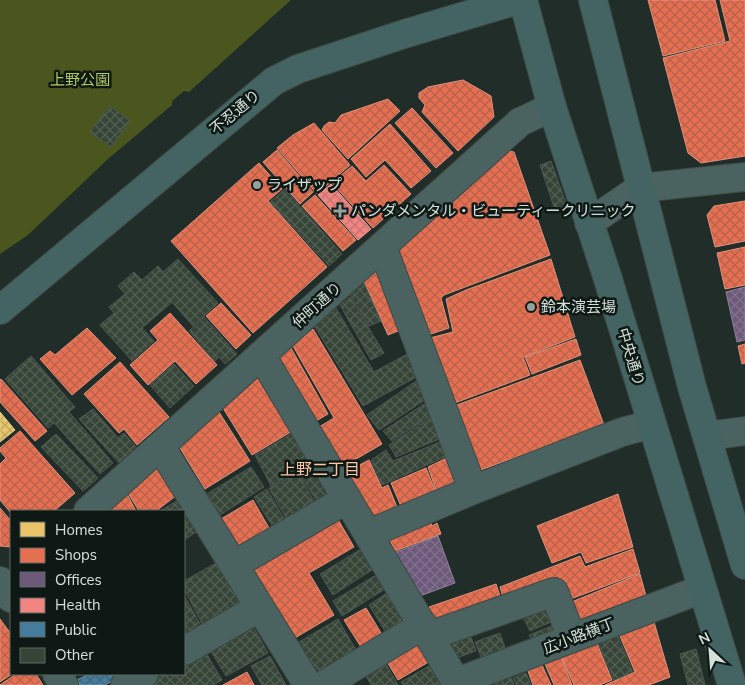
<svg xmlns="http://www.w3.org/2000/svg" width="745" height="685" viewBox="0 0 745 685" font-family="'Nunito Sans','Noto Sans JP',sans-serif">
<defs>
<pattern id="homes-cross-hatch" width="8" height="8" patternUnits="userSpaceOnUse" patternTransform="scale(1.25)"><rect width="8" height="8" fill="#e9c46a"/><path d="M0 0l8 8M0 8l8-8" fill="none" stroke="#bea460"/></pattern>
<pattern id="shops-cross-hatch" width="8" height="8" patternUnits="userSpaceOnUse" patternTransform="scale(1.25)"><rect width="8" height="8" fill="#e76f51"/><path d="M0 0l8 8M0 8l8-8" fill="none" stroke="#b5624c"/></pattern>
<pattern id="offices-cross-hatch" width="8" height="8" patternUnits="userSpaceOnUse" patternTransform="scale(1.25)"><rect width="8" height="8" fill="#6d597a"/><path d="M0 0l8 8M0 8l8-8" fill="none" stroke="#81718c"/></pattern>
<pattern id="health-cross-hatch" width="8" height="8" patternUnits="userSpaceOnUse" patternTransform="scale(1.25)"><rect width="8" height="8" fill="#f28482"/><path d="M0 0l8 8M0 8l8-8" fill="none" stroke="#c57472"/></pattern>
<pattern id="public-cross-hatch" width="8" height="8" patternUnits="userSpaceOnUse" patternTransform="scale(1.25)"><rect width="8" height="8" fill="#457b9d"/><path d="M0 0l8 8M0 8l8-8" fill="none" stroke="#436578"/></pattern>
<pattern id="building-cross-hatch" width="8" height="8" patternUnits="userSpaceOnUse" patternTransform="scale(1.25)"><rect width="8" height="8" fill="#364538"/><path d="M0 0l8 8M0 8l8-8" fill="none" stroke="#526054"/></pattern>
</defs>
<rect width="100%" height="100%" fill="#212d28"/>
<path fill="#4a561e" d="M0,0h291l-102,92 -5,-1 -12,10v4l-64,54 -80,76 -28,19z"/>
<path fill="url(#homes-cross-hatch)" stroke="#e2cc8c" d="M0,412l15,18 -15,12z"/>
<path fill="url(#shops-cross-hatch)" stroke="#e1917a" d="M648,0h67l10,41 -62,15z
M720,0h25v156l-44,7 -13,-10 -25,-95 67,-17z
M463,80l28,16 3,21 -36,34 -36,-39 3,-7 -6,-7v-5l9,-6z
M388,99l12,12 -52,48 -26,-29 2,-4 5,-4 6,1 6,-8z
M412,108l41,45 -17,15 -41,-45z
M314,123l36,42 -33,29 -40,-46 16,-13z
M390,124l41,47 -20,17 -26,-28 -19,17 -15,-18z
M277,150l36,42 -13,12 -37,-42z
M505,150l9,2 36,103 -106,40 -3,3 8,30 -24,8 -29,-83z
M259,163l23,26 -14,12 59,66 -74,66 -82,-92z
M384,165l27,29 -38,34 -41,-45 20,-17 14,15z
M315,195l41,45 -13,11 -41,-45z
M745,201v40l-30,6 -8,-32 7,-9z
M745,247v38l-20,4 -8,-36z
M551,259l24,78 -52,20 7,18 -78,29 -26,-65 27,-7 -7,-33 20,-9z
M377,266l26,63 -15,6 -25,-56z
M221,303l30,32 -15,14 -30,-33z
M170,313l47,52 -21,19 -21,-23 -27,24 -18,-20 28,-25 -8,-9z
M87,328l29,30 -44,37 -32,-36 10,-8 5,4z
M313,329l69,115 -45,26 -23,-40 20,-12 -41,-72z
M576,339l5,16 -49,19 -7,-17z
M745,344v19l-3,1 -4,-18z
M291,348l37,66 -17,10 -37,-62z
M580,360l24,65 -126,46 -24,-65z
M120,362l49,55 -32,28 -13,-16 -5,4 -35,-39z
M260,373l34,57 -42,25 -29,-47z
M1,379l46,52 -12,10 -35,-39v-22z
M219,412l31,49 -45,28 -25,-41z
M20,431l55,62 -21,18h-43v2l-11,-13v-36l6,-6 -6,-7v-3z
M451,456l12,34 -24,9 -11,-32z
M369,460l13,28 6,-3 11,27 -29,6 -28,-44z
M158,466l19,29 -21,16h-17l-11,-18z
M426,468l12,30 -35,13 -12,-28z
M127,494l9,17h-28z
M618,494l15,53 -47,16 -5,-11 -29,11 -15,-37z
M253,500l16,28 -32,19 -16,-28z
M0,508l11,13v26l-11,-1z
M336,516l18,31 -45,26 25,42 -41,24 -43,-73z
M430,520l2,6 5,-3 4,11 -46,17 -7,-15z
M633,549l7,24 -72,27 -64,1 -4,-14 80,-31 5,11z
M640,574l6,22 -66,25 -11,-18z
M496,584l7,21 -66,24 -8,-22z
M366,608l21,35 -21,12 -22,-35z
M652,615l18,62 -21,8h-44l30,-13 -18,-43z
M0,619l11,15 1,40 -12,8z
M420,640l12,20 -34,20 -12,-20z
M596,641l16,39 -12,5h-26l-13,-29z
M561,657l11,28h-18l-9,-21z
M542,665l9,20h-18l-5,-14z
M247,672l7,13h-31z
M16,674h20l7,11h-43z"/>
<path fill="url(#offices-cross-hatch)" stroke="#8c8297" d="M745,287v53l-8,2 -11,-50z
M438,536l17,47 -38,14 -28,-42z"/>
<path fill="url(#health-cross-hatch)" stroke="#e9a09c" d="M331,184l40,45 -13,11 -40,-45z"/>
<path fill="url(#public-cross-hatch)" stroke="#7099af" d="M89,674h36l-20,11h-25l-3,-5z"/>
<path fill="url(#building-cross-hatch)" stroke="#4e5651" d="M110,106l20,15 -19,26 -21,-15z
M551,161l17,48 -12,4 -16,-48z
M285,189l57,65 -13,12 -59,-64z
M178,259l40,44 -25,23 -21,-24 -30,26 12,13 -22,20 -32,-36 14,-12 -5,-6 16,-13 -7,-8 16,-14 8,8 16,-14 5,6z
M363,281l18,40 -12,5 -20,-33z
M350,297l34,56 -13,7 -31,-55z
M336,308l38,64 39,-21 9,23 -59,32 -48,-79z
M204,317l33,37 -12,10 -6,-7 -4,4 -26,-30z
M31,356l44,51 -6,5 44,51 -13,11 -46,-51 -6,5 -43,-49z
M174,364l20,22 -24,22 -20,-23z
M419,379l9,19 -49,32 -12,-15z
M424,404l7,12 -39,25 -9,-10z
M93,409l25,29 6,-5 13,15 -17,16 -41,-45z
M435,415l9,22 -48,20 -7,-12z
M296,431l17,31 -42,24 -16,-31z
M56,434l42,44 -15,13 -42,-44z
M445,440l3,10 -3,7 -63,28 -11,-25 15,-10 7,11z
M316,461l19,28 -19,11 -17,-27z
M251,467l13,20 -44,28 -13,-21z
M298,473l16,28 -28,17 -17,-30z
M267,489l18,31 -12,7 -19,-30z
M180,499l19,31 -15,10v-29h-24z
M363,548l12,20 -42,27 -13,-21z
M218,562l25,47 -38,20 -21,-40v-8z
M376,575l9,14 -43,27 -9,-15z
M387,593l22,35 -19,11 -21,-34z
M184,595l19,34 -19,11z
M550,602l8,17 -28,12 -8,-16z
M338,619l22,38 -39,24 -22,-39z
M554,625l6,14 -24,10 -7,-14z
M253,626l15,27 -42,23 -16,-26z
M469,631l7,20 -28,10 -7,-20z
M500,633l9,26 -24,8 -10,-25z
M617,634l16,38 -19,8 -16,-37z
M696,649l9,36h-17l-8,-31z
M205,651l17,29 -9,5h-69l20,-11h20v-11z
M270,656l16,29h-24l-11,-19z
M382,657l16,28h-27l-9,-16z
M429,666l11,19h-37l-2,-3z
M509,672l5,13h-19l-3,-6z
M526,673l5,12h-15l-3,-7z"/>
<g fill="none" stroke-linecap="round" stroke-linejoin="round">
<defs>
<path id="minor" d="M589,223l51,-35 105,-11
M382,246l91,244
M261,355l197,330
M707,436l38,-5
M160,446l148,239
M88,511l432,-389 32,-15
M368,534l105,-44 149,-58 30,-8
M234,565l113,-66
M0,581l11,17
M429,636l125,-44 18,46
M184,651l76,-44
M57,674l7,11
M457,682l245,-93
M125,685l19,-11
M324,685l99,-60"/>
<path id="major" d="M523,0l29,107 55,169 125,409
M593,0l99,387 53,178
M0,310l274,-229 24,-12 106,-35 114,-34"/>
</defs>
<use href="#minor" stroke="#3e4944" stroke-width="30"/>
<use href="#major" stroke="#3e4944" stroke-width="30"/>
<use href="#minor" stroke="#4a6260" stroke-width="28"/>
<use href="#major" stroke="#436462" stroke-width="28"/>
</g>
<g fill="#95a19c" stroke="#0e1814" stroke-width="2">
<circle cx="257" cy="185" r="5"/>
<path d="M337.5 203.5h5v5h5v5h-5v5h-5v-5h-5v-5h5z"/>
<circle cx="531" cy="307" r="5"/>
</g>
<g text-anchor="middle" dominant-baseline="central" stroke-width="5" stroke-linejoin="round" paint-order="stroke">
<g font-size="15" fill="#b6cb5f" stroke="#0e1814">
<text x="80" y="80">上野公園</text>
</g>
<g font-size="15" fill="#d3e0da" stroke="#0e1814">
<text transform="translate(235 112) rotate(-40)">不忍通り</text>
<text transform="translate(317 305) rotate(-42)">仲町通り</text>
<text transform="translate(631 357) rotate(73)">中央通り</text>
<text transform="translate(579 636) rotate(-21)">広小路横丁</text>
</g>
<g font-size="15" fill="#d3e0da" stroke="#0e1814" text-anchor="start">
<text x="267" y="185">ライザップ</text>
<text x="351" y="211">パンダメンタル・ビューティークリニック</text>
<text x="541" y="307">鈴本演芸場</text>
</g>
<g font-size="16" fill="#ffc3a5" stroke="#0e1814">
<text x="320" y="470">上野二丁目</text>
</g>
</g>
<rect x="10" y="510" width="175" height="165" fill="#0e1814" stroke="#5d6863"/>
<rect x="20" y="522" width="25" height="15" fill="#e9c46a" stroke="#5d6863"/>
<text x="55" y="535" font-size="15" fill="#d3e0da">Homes</text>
<rect x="20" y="548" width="25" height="15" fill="#e76f51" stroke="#5d6863"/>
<text x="55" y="560" font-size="15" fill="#d3e0da">Shops</text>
<rect x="20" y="572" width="25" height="15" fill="#6d597a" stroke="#5d6863"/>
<text x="55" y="585" font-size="15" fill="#d3e0da">Offices</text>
<rect x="20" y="598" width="25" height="15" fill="#f28482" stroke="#5d6863"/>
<text x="55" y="610" font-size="15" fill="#d3e0da">Health</text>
<rect x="20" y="622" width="25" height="15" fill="#457b9d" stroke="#5d6863"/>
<text x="55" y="635" font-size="15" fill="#d3e0da">Public</text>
<rect x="20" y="648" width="25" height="15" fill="#364538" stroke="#5d6863"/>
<text x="55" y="660" font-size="15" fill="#d3e0da">Other</text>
<g transform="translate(710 650) rotate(334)" stroke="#0e1814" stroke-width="4" paint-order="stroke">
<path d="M0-4L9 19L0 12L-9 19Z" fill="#d3e0da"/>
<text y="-8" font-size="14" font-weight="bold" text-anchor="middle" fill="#d3e0da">N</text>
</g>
</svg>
